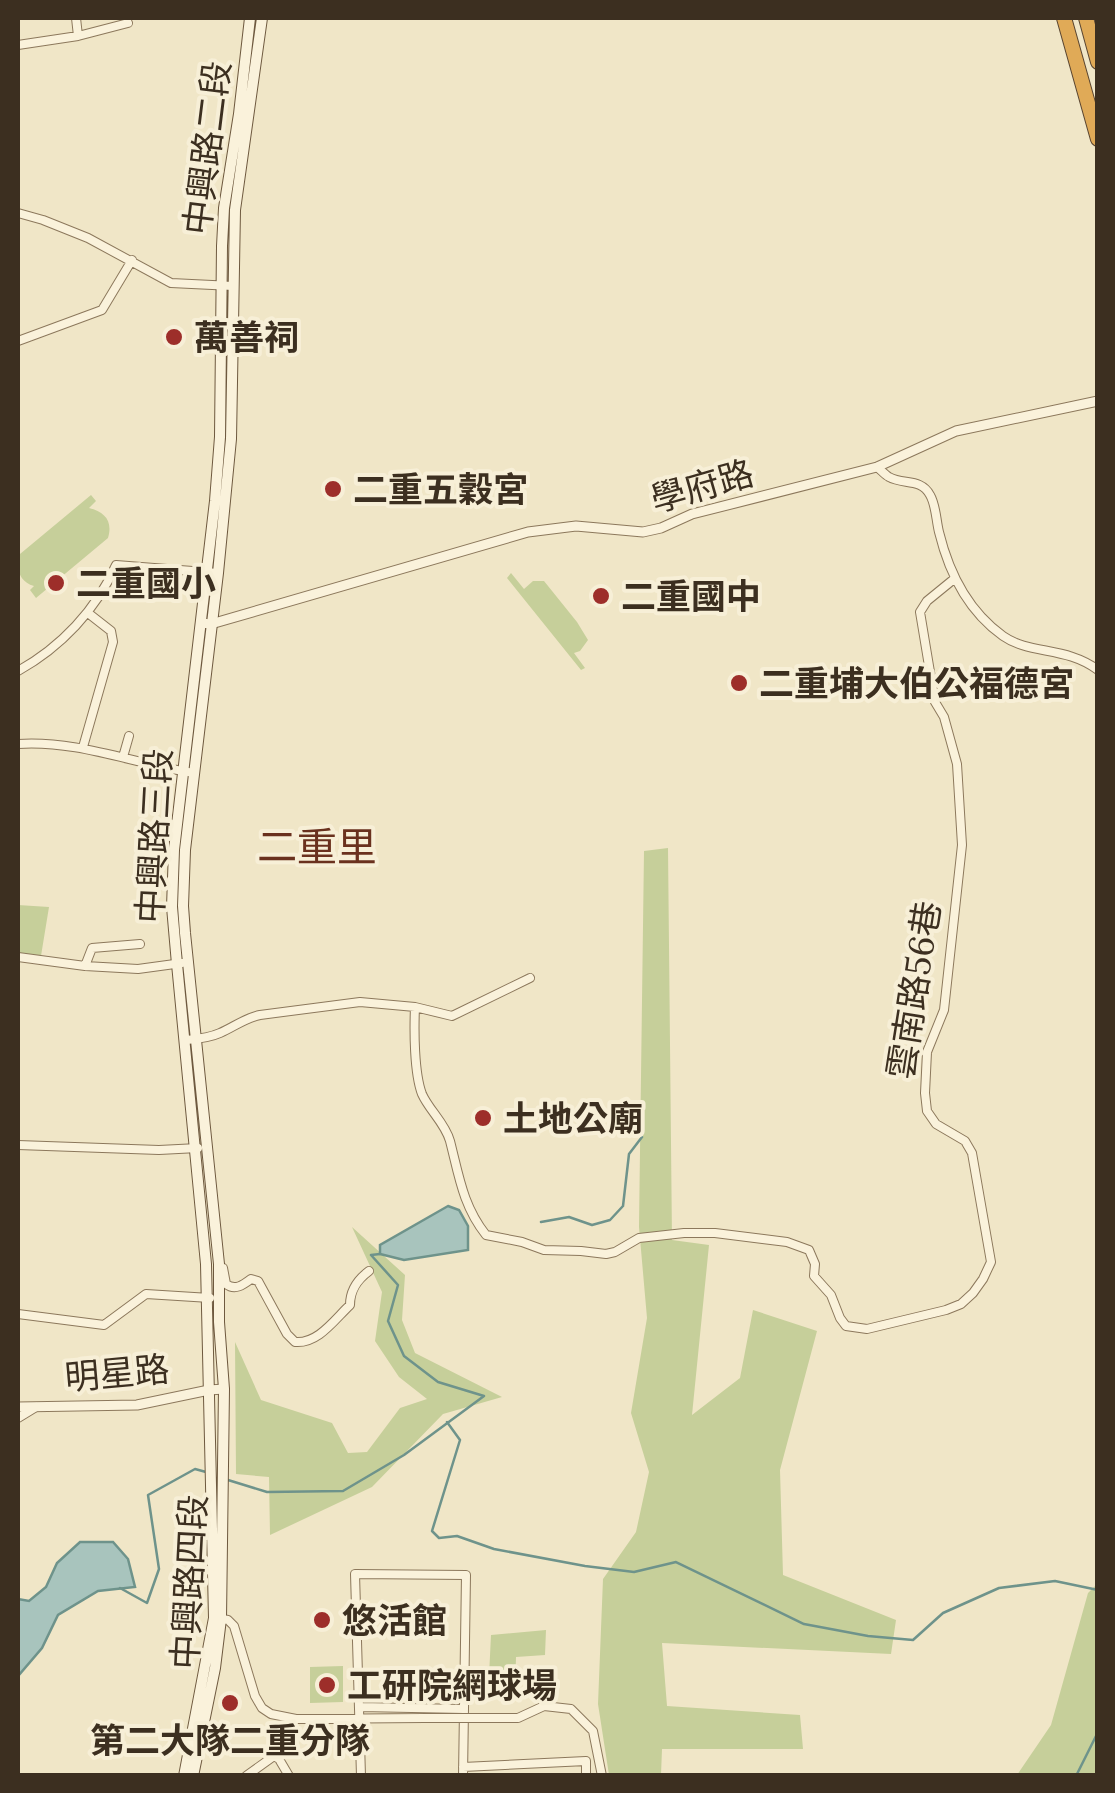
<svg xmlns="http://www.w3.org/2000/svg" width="1115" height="1793" viewBox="0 0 1115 1793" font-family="Lora,'Noto Sans TC',serif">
<rect width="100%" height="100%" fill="#f0e6c7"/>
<path fill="#c6cf9a" d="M91,495l5,6 -7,7c16,4 24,13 19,30l-72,60 -6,-8 4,-4c-15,-4 -19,-19 -14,-32z
M511,573l13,16 9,-8h11l33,41 11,18 -8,11 -6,2 11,15 -4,2 -74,-92z
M668,848l4,392 37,5 -17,170 48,-37 13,-68 64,21 -37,139 3,105 113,45 -5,34 -229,-11 5,63 133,9 3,34h-141l-1,26h-52l-11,-71 5,-125 33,-47 13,-60 -18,-59 16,-95 -8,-91 5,-376z
M18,905l31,2 -9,55 -22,-3z
M352,1227l53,48 -3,45 13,33 87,44 -59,17 -71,73 -102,48 -1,-58 -33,-3 -1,-132 26,58 71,23 16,30 19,-1 33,-44 27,-9 -28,-22 -24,-36 7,-49z
M1097,1584v191h-80l34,-50 37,-132z
M546,1630l-1,25 -29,2 -1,39 -27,1 3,-62z
M343,1666v36l-33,1v-36z"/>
<path fill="#a8c4bd" stroke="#6e938b" stroke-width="2.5" d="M448,1206l11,4 9,16v24l-64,10 -24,-6v-9z
M80,1542h33l15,17 7,28 -37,4 -40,24 -16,33 -24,28v-77l11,2 17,-14 11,-24z"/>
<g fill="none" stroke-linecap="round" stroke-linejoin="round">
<path stroke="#6e938b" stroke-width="2.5" d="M541,1222l28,-5 23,8 18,-5 13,-14 6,-52 13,-17
M447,1422l13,18 -28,91 7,7 18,-2 37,13 91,17 49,6 42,-10 128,62 64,12 45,4 30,-27 56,-25 56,-7 43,9
M228,1480l39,12 76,-1 61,-36 80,-59 -46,-14 -34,-26 -16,-35 10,-36 -27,-30 9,-1
M120,1588l27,15 12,-34 -11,-74 47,-26 11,3
M1076,1776l22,-44"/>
<defs>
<path id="minor" d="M76,18l2,18
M18,45l60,-9 50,-13
M18,213l25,7 45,18 83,45 62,3
M18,341l84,-31 30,-50
M877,467c4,3 8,8 12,10 14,8 32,1 41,18 6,10 6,25 9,37 10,41 29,79 64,104 27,19 63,10 95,34
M18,671c43,-24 78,-61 98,-106l102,8
M18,744c61,-4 116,20 176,29
M83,747l30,-105 -2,-11 -23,-18
M123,757l6,-21
M18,957l67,9 53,3 44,-6
M85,966l7,-18 48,-4
M415,1007c-1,23 -1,66 7,87 7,16 23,29 28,47 9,35 13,65 36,94l36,7 22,8 37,1 25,3 9,-2 24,-14 45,-5h31l72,9 22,8 6,14 -1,12 17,19 9,23 6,8 21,3 79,-19 15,-6 12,-11 10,-14 8,-17 -19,-109 -7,-12 -29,-17 -9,-13 -2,-18 2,-41 17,-42 18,-165 -5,-81 -13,-47 -9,-15 -15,-90 7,-11 27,-22
M186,1040c11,-1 23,-2 34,-7 14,-6 25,-15 40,-18l100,-13 55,5 37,9 78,-38
M18,1145l141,5 39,-2
M223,1268l3,16c9,7 17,1 25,-5l7,2 29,53 8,8c23,2 39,-22 55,-37 0,-15 7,-25 19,-34
M18,1314l86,11 42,-31 64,4
M18,1418l18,-11
M217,1618l11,2 6,6 21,70 7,12 9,6 25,5 128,-1
M360,1707l104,2
M490,1718h28l26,-12 27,3 22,22 9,45
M463,1767l123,-6v15
M246,1776l28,-20 5,3 10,17
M361,1776l-6,-202 111,1 -3,201"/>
<path id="tertiary" d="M201,623l10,1 317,-92 48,-6 67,6 18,-4 31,-14 185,-47 79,-36 142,-30
M18,1407l119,-2 72,-15 15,-1"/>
<path id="secondary" d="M184,1776l30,-158 -8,-354 -29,-300 -5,-57 2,-57 41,-349 5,-64 2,-191 2,-38 15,-94 11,-96
M193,1776l22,-108 6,-49 3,-230 -5,-67v-58l-34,-331 -2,-27 2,-56 33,-277 13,-134 4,-229 27,-192"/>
<path id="motorway" d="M1064,18l34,121
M1086,18l12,44"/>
</defs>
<use href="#minor" stroke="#8c785c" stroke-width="10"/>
<use href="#tertiary" stroke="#8c785c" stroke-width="11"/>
<use href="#secondary" stroke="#6e593f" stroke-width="12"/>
<use href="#motorway" stroke="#5a4530" stroke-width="16"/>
<use href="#minor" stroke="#faf2db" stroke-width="8"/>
<use href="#tertiary" stroke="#faf2db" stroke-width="9"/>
<use href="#secondary" stroke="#faf2db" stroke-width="10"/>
<use href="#motorway" stroke="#e0aa57" stroke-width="14"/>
<defs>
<path id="minor-bridge" d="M424,1718h66"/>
</defs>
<use href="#minor-bridge" stroke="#8c785c" stroke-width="10" stroke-linecap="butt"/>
<use href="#minor-bridge" stroke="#faf2db" stroke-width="8"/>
</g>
<g fill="#9d2e2a" stroke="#f7efd7" stroke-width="4">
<circle cx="174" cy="337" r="10"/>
<circle cx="333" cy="489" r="10"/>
<circle cx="56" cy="583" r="10"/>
<circle cx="601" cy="596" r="10"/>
<circle cx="739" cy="683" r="10"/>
<circle cx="483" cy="1118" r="10"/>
<circle cx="322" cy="1620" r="10"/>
<circle cx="327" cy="1685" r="10"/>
<circle cx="230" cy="1703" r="10"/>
</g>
<g text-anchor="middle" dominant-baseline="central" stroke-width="8" stroke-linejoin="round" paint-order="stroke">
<g font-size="35" fill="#3c2f20" stroke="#f7efd7">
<text transform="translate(207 148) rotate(-83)">中興路二段</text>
<text transform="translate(702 486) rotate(-16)">學府路</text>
<text transform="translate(154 836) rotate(-87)">中興路三段</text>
<text transform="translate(914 990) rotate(-81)">雲南路56巷</text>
<text transform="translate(117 1373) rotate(-5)">明星路</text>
<text transform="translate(189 1582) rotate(-87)">中興路四段</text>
</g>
<g font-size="35" font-weight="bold" fill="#3c2f20" stroke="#f7efd7" text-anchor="start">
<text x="194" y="337">萬善祠</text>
<text x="353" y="489">二重五穀宮</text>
<text x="76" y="583">二重國小</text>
<text x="621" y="596">二重國中</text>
<text x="759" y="683">二重埔大伯公福德宮</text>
<text x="503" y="1118">土地公廟</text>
<text x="342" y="1620">悠活館</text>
<text x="347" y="1685">工研院網球場</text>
<text x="230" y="1740" text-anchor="middle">第二大隊二重分隊</text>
</g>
<g font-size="40" fill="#6a311e" stroke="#f7efd7">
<text x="317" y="846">二重里</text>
</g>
</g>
<rect width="1115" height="1793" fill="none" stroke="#3c2f20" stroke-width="40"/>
</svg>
